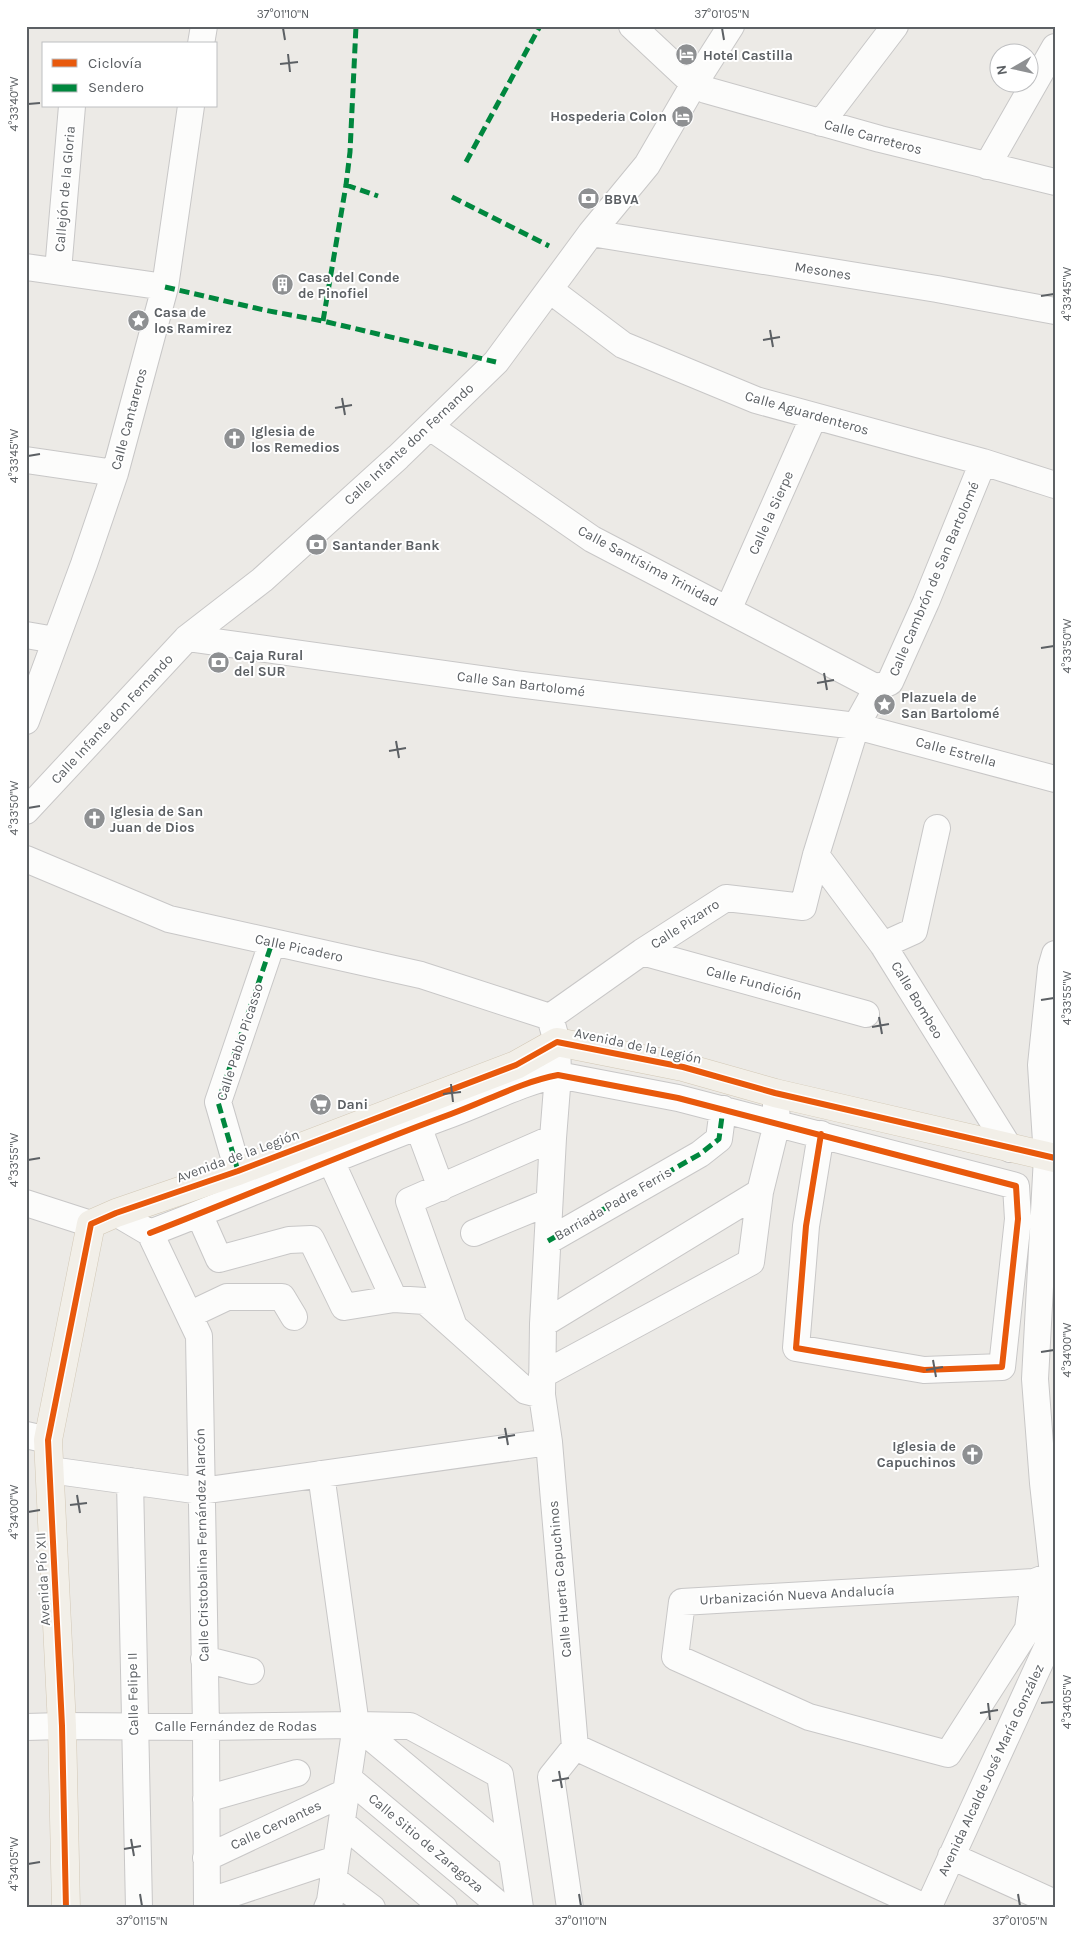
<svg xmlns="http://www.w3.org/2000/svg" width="1081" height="1934" viewBox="0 0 1081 1934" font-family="Karla,sans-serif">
<rect width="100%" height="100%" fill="#eceae6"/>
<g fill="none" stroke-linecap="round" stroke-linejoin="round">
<defs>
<path id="minor" d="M632,26l62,58 12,6 174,49 175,43
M201,44l3,-18
M821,123l74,-97
M987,166l68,-119
M591,233l346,56 118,22
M26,267l139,20
M58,271l14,-165
M550,290l73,55 133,55 227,62 72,23
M430,427l162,112 285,149
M26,460l89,13
M728,610l86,-194
M26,635l29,5
M187,638l329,46 340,42 199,53
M877,688l13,-6 36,-80 57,-140
M26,721l58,-157 31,-91 50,-186 26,-181
M26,811l161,-173 75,-58 136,-123 98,-95 95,-129 56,-68 47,-81 37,-58
M816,855l67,90 127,204
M26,859l143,60 252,56 129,42 7,25 1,33 -5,63 -10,186 -1,71 7,47 26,305 -24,30 19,131
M883,945l31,-14 23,-103
M642,952l224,62
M550,1017l92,-65 84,-54 77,9 13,-52 40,-129 21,-38
M418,1126l23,62
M331,1161l63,138
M238,1171l-20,-69 54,-159
M26,1203l65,21
M116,1213l34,20 49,103 7,391 1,181
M199,1214l20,45 70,-19 22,-1 33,68 50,-8 31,2 101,90 16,4
M150,1233c101,-39 200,-82 301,-119 36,-13 70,-32 107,-39l120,23 338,88 2,33 -16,148 -78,3 -128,-22 10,-122 15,-92
M474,1233l75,-31
M548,1241l152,-87 19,-15 4,-30
M189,1315l38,-18h55l12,20
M453,1324l-44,-123 144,-63
M543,1324l217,-132 17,-69 -1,-18
M542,1375l209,-113 9,-70
M26,1435l22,5
M50,1470l151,21 348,-49
M321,1474l35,251 -26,176 -3,7
M130,1481l9,427
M1034,1582l-6,47 -80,125 -139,-37 -134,-60 7,-55 352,-20 21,-8
M1054,1632l-1,-58 -10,-91 -8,-104 12,-222 -6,-92 10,-97 4,-14
M204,1659l47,12
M356,1725l155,129
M26,1727l36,-1 144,1 150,-2 54,1 90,49 20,133
M575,1747l352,161
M348,1778l155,130
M206,1799l91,-26
M342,1823l102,85
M951,1856l104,47
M206,1858l140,-66
M333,1879l39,29
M207,1902l129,-43
M928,1908l127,-278"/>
<path id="major" d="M66,1908l-4,-182 -14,-286 43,-216 25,-11 122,-42 278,-106 41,-23 126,25 92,26 280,65"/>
</defs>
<use href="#minor" stroke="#c8c7c7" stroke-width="28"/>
<use href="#major" stroke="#d2c8b6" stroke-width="29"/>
<use href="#minor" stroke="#fcfcfb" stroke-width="26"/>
<use href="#major" stroke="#f2efe8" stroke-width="28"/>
<path stroke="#00873e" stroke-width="5" stroke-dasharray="10 5" stroke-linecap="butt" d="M466,162l74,-136
M346,185l32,11
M452,197l97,49
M165,287l99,23 59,11 173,41
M323,321l23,-136 4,-33 6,-126
M238,1171l-20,-69 54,-159
M548,1241l152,-87 19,-15 4,-30"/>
<defs>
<path id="cycleway" d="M150,1233c101,-39 200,-82 301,-119 36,-13 70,-32 107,-39l120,23 338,88 2,33 -16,148 -78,3 -128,-22 10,-122 15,-92
M66,1908l-4,-182 -14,-286 43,-216 25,-11 122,-42 278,-106 41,-23 126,25 92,26 280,65"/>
</defs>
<use href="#cycleway" stroke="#fff" stroke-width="9"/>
<use href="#cycleway" stroke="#e8590c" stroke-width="6"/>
</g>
<path fill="none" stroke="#5c6064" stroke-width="2" d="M283,28l2,12M722,28l2,12M288,54l2,18M280,64l18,-2M28,104l12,-1M1041,296l13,-2M770,330l3,17M763,340l17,-3M342,398l3,17M335,408l17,-3M28,456l12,-2M1041,648l13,-2M824,673l3,17M817,683l17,-3M396,741l3,17M389,751l17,-3M28,808l12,-2M1041,1000l13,-2M879,1017l3,17M872,1027l17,-3M451,1084l2,18M443,1094l18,-2M28,1160l12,-2M1041,1352l13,-2M933,1360l3,17M926,1370l17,-3M505,1428l3,17M498,1438l17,-3M77,1495l3,18M70,1505l17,-2M28,1512l12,-2M988,1703l2,17M1041,1703l13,-1M980,1713l18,-3M559,1771l3,17M552,1781l17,-3M131,1839l3,17M124,1849l17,-3M28,1864l12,-2M140,1894l2,12M579,1894l2,12M1018,1894l2,12"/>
<defs>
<symbol id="hotel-disc" viewBox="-11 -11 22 22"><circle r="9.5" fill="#8e9092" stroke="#fff"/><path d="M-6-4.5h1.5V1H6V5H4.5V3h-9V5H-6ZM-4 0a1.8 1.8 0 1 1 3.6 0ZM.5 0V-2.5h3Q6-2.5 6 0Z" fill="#fff"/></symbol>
<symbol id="bank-disc" viewBox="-11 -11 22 22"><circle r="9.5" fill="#8e9092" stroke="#fff"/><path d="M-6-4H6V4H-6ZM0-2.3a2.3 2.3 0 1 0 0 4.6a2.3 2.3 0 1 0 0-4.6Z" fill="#fff"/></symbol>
<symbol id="building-disc" viewBox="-11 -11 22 22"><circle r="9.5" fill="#8e9092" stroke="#fff"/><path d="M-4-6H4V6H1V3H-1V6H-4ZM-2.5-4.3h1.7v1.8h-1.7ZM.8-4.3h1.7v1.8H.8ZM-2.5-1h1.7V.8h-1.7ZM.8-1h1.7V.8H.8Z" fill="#fff"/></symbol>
<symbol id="sight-disc" viewBox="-11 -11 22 22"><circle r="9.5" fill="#8e9092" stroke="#fff"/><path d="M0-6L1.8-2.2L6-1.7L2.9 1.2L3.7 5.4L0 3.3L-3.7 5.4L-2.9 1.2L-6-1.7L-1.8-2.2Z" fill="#fff"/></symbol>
<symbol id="church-disc" viewBox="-11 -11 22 22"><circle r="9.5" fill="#8e9092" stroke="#fff"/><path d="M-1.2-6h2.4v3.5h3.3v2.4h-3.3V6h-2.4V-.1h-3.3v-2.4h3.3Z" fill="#fff"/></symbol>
<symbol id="supermarket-disc" viewBox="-11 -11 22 22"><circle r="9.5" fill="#8e9092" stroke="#fff"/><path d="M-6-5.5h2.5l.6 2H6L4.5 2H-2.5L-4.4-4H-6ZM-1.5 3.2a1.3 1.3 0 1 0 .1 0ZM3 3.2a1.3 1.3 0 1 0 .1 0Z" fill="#fff"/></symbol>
</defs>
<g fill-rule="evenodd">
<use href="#hotel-disc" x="674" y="42" width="25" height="25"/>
<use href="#hotel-disc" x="670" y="104" width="25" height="25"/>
<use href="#bank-disc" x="576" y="186" width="25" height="25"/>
<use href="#building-disc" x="270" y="272" width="25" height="25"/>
<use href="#sight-disc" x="126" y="308" width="25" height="25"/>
<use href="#church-disc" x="222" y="426" width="25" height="25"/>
<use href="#bank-disc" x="304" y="532" width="25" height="25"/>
<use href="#bank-disc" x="206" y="650" width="25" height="25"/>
<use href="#sight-disc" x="872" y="692" width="25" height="25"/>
<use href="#church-disc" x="82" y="806" width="25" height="25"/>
<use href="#supermarket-disc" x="308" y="1092" width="25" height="25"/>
<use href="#church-disc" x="960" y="1442" width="25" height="25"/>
</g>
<g text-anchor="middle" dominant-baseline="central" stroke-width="4" stroke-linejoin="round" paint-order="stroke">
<g font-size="14" font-weight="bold" fill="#5c6064" stroke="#fff" text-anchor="start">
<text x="703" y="55">Hotel Castilla</text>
<text x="667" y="116" text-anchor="end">Hospederia Colon</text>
<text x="604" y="199">BBVA</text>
<text x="298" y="277">Casa del Conde<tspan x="298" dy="16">de Pinofiel</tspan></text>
<text x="154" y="312">Casa de<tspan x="154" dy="16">los Ramirez</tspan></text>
<text x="251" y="431">Iglesia de<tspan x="251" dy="16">los Remedios</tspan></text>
<text x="332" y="545">Santander Bank</text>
<text x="234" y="655">Caja Rural<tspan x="234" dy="16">del SUR</tspan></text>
<text x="901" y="697">Plazuela de<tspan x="901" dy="16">San Bartolomé</tspan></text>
<text x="110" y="811">Iglesia de San<tspan x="110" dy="16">Juan de Dios</tspan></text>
<text x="337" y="1104">Dani</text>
<text x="956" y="1446" text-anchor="end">Iglesia de<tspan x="956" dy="16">Capuchinos</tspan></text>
</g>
<g font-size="14" fill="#5c6064" stroke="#fff">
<text transform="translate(873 137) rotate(15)">Calle Carreteros</text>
<text transform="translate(65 189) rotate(-85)">Callejón de la Gloria</text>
<text transform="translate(823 271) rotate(9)">Mesones</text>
<text transform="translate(807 413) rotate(16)">Calle Aguardenteros</text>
<text transform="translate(129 419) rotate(-75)">Calle Cantareros</text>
<text transform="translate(409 444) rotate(-43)">Calle Infante don Fernando</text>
<text transform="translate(771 513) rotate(-66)">Calle la Sierpe</text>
<text transform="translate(648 566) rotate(28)">Calle Santísima Trinidad</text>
<text transform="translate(934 579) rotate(-67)">Calle Cambrón de San Bartolomé</text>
<text transform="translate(521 684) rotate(7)">Calle San Bartolomé</text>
<text transform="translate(112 719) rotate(-47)">Calle Infante don Fernando</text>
<text transform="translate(956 752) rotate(15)">Calle Estrella</text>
<text transform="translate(685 924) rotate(-33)">Calle Pizarro</text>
<text transform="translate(299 948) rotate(12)">Calle Picadero</text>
<text transform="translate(754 983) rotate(15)">Calle Fundición</text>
<text transform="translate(917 1000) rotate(59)">Calle Bombeo</text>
<text transform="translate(240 1042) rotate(-72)">Calle Pablo Picasso</text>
<text transform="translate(638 1046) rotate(12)">Avenida de la Legión</text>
<text transform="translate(238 1156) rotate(-20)">Avenida de la Legión</text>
<text transform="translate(613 1204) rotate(-30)">Barriada Padre Ferris</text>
<text transform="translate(202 1545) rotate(-91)">Calle Cristobalina Fernández Alarcón</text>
<text transform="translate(43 1579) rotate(-93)">Avenida Pío XII</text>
<text transform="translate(560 1579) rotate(-95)">Calle Huerta Capuchinos</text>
<text transform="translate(797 1595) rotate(-3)">Urbanización Nueva Andalucía</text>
<text transform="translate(133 1694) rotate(-91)">Calle Felipe II</text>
<text x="236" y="1726">Calle Fernández de Rodas</text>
<text transform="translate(991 1770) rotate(-65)">Avenida Alcalde José María González</text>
<text transform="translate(276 1825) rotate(-25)">Calle Cervantes</text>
<text transform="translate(426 1843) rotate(40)">Calle Sitio de Zaragoza</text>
</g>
</g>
<rect width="1081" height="1934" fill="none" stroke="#ffffff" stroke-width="55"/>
<rect x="42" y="42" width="175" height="65" fill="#ffffff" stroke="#bebfc1"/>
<rect x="52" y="59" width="25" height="8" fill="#e8590c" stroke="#bebfc1"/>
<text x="88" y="68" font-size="15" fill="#5c6064">Ciclovía</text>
<rect x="52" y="84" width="25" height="8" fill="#00873e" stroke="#bebfc1"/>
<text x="88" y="92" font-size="15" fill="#5c6064">Sendero</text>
<g transform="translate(1014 68) rotate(261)"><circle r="24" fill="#ffffff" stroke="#bebfc1"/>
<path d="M0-4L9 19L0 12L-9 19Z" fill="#8e9092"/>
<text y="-8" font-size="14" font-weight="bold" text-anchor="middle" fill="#5c6064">N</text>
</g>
<rect x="28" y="28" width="1026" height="1878" fill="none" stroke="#5c6064" stroke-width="2"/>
<g font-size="12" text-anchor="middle" fill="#5c6064">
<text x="283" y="18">37°01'10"N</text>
<text x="722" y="18">37°01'05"N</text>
<text transform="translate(14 104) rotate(-90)" y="4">4°33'40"W</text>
<text transform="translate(1067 294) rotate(-90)" y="4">4°33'45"W</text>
<text transform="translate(14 456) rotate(-90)" y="4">4°33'45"W</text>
<text transform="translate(1067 646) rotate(-90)" y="4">4°33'50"W</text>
<text transform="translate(14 808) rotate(-90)" y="4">4°33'50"W</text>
<text transform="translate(1067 998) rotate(-90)" y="4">4°33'55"W</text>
<text transform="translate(14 1160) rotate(-90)" y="4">4°33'55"W</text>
<text transform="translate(1067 1350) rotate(-90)" y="4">4°34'00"W</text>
<text transform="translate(14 1512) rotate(-90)" y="4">4°34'00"W</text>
<text transform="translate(1067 1702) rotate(-90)" y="4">4°34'05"W</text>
<text transform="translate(14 1864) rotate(-90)" y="4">4°34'05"W</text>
<text x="142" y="1925">37°01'15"N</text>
<text x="581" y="1925">37°01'10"N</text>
<text x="1020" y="1925">37°01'05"N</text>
</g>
</svg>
